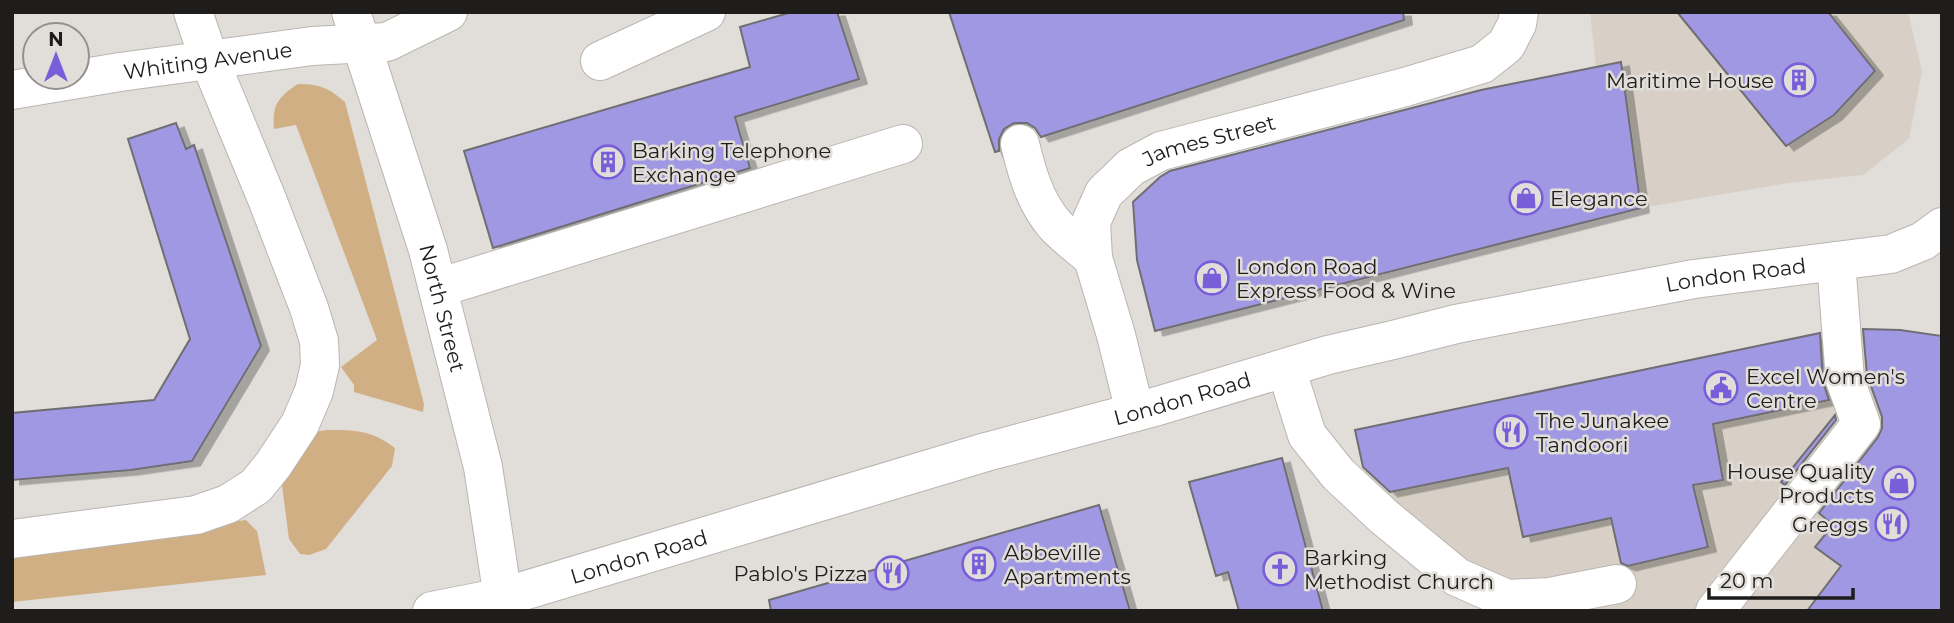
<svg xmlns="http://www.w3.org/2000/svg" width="1954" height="623" viewBox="0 0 1954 623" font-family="Montserrat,sans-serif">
<defs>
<filter id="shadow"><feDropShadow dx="8" dy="4.5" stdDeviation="0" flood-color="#0004"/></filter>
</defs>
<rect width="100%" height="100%" fill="#e1deda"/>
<path fill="#d8d0c6" d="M1590,12h318l14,59 -13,68 -46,36 -74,8 -148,25 -399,100 -105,-48 -4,-58 27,-25 11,-6 310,-81 115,-23z
M1859,329l41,1 42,6v275h-450l-123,-114 -14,-67 423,-89 45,-9z"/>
<path fill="#d1af84" d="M298,84c21,0 31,4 47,18l79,302 -1,8 -69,-20v-7l-13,-18 36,-27 -81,-215 -22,4c-2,-24 4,-32 24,-45z
M327,430c29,0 44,0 68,18l-3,18 -66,83 -17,6 -9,-1 -11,-15 -8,-61 32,-46z
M246,520l11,11 9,44 -254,27v-52z"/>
<path fill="#a198e3" stroke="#6f6e72" stroke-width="2" filter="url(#shadow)" d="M792,12h45l22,67 -124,38 15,51 -257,80 -29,-97 286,-84 -10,-40z
M949,12h454l1,8 -363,117 -6,-9 -8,-5h-13l-10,6 -5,10v12l-4,1z
M1677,12h151l47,59 -41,44 -48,31z
M1621,62l20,146 -486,123 -18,-71 -4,-58 27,-25 10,-6 311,-81z
M176,123l10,26 8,-4 67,201 -69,115 -61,9 -119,10v-67l142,-13 36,-61 -62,-200z
M1863,329l37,1 42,6v275h-135l34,-45 -26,-19 18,-22 -14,-12 59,-76 4,-9v-11l-15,-42z
M1820,333l3,49 6,18 -116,24 10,56 -30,5 15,62 -80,19 -7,-3 -10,-45 -88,19 -15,-69 -118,24 -27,-25 -8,-37z
M1835,415l1,5 -51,65 -4,-3z
M1282,458l41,153h-84l-11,-39 -12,4 -27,-94z
M1099,505l31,106h-359l-2,-11z"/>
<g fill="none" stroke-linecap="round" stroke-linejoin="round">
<defs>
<g id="minor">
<path id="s1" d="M351,12l77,238 55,217 22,144"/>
<path d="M600,61l106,-49"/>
<path id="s2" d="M12,90l108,-18 192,-26 75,-4 61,-30"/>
<path d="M1020,144c7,29 15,58 35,81 11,12 25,22 38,33"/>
<path d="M438,288l465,-144"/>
<path d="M1286,368l21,67 31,39 45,42 74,61 50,22 43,-2 67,-13"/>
<path id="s3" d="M1135,412l-19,-77 -23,-77 -2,-36 13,-29 27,-26 30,-16 244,-64 77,-23 24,-19 11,-21 2,-12"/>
<path d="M12,539l184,-24 32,-11 28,-18 17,-21 27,-41 14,-33 6,-26 -1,-24 -10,-33 -42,-109 -58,-140 -16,-47"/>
<path id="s4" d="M432,611l71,-14 483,-145 165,-44 177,-53 65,-15 63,-16 238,-45 197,-25 32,-13 19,-14"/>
<path d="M1715,611l146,-187 -16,-44 -9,-119"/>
</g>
</defs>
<use href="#minor" stroke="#b9b5b2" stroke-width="40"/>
<use href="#minor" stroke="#fff" stroke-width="38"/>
</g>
<defs>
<symbol id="building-ring" viewBox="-11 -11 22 22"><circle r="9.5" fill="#e1deda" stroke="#785ed9" stroke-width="1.5"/><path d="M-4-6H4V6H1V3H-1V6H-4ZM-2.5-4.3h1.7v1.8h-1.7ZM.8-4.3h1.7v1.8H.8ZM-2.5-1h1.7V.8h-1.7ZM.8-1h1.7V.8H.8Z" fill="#785ed9"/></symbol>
<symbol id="shop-ring" viewBox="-11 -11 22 22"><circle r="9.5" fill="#e1deda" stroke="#785ed9" stroke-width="1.5"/><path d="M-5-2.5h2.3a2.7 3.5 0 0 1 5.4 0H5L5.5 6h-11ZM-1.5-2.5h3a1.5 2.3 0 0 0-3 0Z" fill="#785ed9"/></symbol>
<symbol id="civic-ring" viewBox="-11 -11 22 22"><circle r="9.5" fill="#e1deda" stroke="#785ed9" stroke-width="1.5"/><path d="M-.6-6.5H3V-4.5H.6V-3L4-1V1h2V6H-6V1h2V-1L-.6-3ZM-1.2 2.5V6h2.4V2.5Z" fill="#785ed9"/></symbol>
<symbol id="restaurant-ring" viewBox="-11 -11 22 22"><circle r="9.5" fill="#e1deda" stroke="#785ed9" stroke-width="1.5"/><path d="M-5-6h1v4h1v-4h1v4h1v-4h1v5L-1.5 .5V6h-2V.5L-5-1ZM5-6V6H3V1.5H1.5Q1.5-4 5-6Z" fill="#785ed9"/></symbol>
<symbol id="church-ring" viewBox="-11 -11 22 22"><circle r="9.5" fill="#e1deda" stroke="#785ed9" stroke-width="1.5"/><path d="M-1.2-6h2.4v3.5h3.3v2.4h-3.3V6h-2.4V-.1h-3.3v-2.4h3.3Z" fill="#785ed9"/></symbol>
</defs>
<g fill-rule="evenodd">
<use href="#building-ring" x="1780" y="61" width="38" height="38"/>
<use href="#building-ring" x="589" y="143" width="38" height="38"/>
<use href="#shop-ring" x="1507" y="179" width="38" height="38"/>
<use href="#shop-ring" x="1193" y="259" width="38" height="38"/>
<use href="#civic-ring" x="1702" y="369" width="38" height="38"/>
<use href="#restaurant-ring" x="1492" y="413" width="38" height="38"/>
<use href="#shop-ring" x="1880" y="464" width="38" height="38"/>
<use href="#restaurant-ring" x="1873" y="505" width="38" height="38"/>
<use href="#building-ring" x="960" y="545" width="38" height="38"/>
<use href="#church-ring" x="1261" y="550" width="38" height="38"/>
<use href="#restaurant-ring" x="873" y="554" width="38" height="38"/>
</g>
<g text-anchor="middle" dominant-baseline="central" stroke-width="5" stroke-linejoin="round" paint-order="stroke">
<g font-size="21" fill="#1e1d1b" stroke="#e1deda">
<text stroke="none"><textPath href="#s2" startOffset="198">Whiting Avenue</textPath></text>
<text stroke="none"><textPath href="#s3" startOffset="348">James Street</textPath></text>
<text stroke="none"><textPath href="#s4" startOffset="1348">London Road</textPath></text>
<text stroke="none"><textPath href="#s1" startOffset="310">North Street</textPath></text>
<text stroke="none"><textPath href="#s4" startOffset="780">London Road</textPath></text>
<text stroke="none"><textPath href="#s4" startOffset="214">London Road</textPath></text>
</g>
<g font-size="21" fill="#1e1d1b" stroke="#e1deda" text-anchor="start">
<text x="1774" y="80" text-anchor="end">Maritime House</text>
<text x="632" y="150">Barking Telephone<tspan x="632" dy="24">Exchange</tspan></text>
<text x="1550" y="198">Elegance</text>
<text x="1236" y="266">London Road<tspan x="1236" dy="24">Express Food &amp; Wine</tspan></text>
<text x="1746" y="376">Excel Women's<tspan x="1746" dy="24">Centre</tspan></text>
<text x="1536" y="420">The Junakee<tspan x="1536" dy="24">Tandoori</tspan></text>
<text x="1874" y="471" text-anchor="end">House Quality<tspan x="1874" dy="24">Products</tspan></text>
<text x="1868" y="524" text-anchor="end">Greggs</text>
<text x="1004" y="552">Abbeville<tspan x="1004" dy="24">Apartments</tspan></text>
<text x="1304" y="557">Barking<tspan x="1304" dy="24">Methodist Church</tspan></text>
<text x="868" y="573" text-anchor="end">Pablo's Pizza</text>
</g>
</g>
<rect width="1954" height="623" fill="none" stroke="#1e1d1b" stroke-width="28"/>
<g transform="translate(56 56)"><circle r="33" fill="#e1deda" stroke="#93918e" stroke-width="2"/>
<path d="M0-5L12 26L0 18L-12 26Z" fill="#785ed9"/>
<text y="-10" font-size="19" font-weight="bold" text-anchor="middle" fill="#1e1d1b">N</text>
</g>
<path d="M1709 588v10h144v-10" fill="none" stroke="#1e1d1b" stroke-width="3.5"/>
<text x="1720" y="588" font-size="21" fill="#1e1d1b" stroke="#e1deda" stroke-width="5" paint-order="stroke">20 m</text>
</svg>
